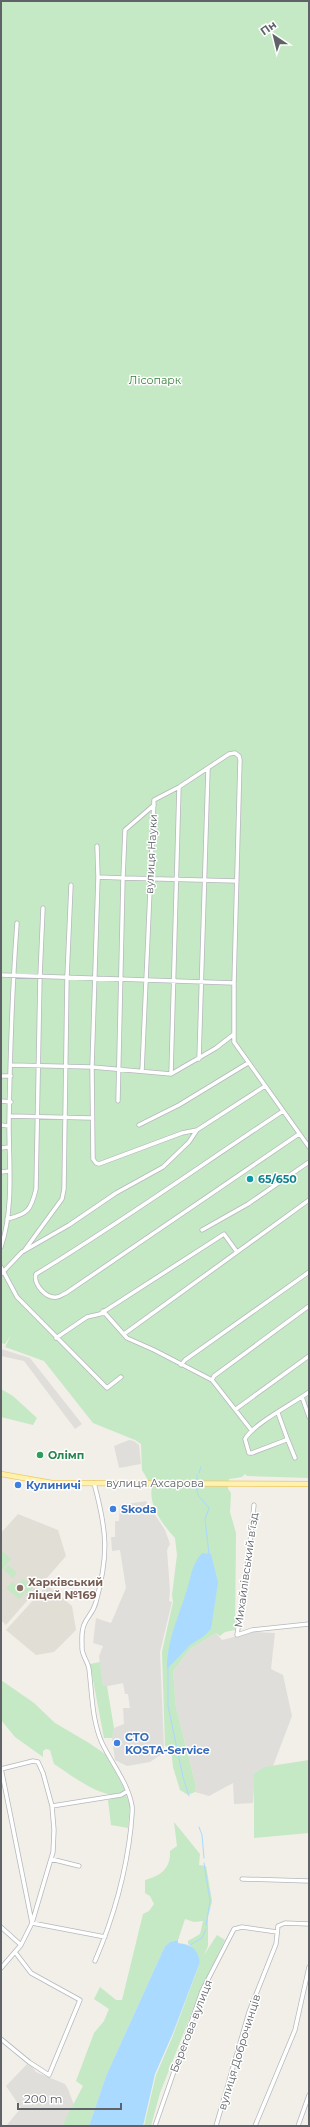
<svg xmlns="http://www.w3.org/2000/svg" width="310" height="2127" viewBox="0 0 310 2127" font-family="Montserrat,sans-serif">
<rect width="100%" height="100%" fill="#f1efe8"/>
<path fill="#e0deda" d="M1,1349l29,9 52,66 -7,5 -51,-68 -23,-5z
M129,1440l5,1 5,4 2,19 -22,4 -5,-22z
M146,1501l19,29 5,14 -3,6 3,41 -1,10 3,1 -12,50 4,95 -2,7 -12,8 -23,4 -12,-6 -3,-22 2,-10 10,-4 -1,-16h7l-2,-14h-3l-2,-11 -20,4 -4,-31 4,-10 -10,-3 3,-25 15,5 15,-35 -6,-38 -8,1 -1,-14h4v-16h4l1,-16z
M253,1632l22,1 -4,36 12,6 9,41 -19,50 -9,1 -9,7 -2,29 -19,1 -1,-21 -24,13 -14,-4 1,-6 -20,-78 -3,-37 17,-22 26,-16 6,7z
M29,2062l7,10 29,12 3,5 6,16 -12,21h-56l15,-18 -15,-22z"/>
<path fill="#e1ded6" d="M18,1514l40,16 8,26 -60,69 -5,-5v-87z
M47,1585l25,21 4,24 -22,22 -18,3 -30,-25z"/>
<path fill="#c5e8c5" d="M1,1h308v1477l-62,-2 -2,-2 -3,3 -13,2 -1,10 3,4 -1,19 6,21 -1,97 -10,2 -5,4 -4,-3 -26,16 -17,22 3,37 20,78 -1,6 -7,3 -8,-5 -7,-23 -2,-19 -6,-2 -3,-94 11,-50 -1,-7 5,-40 -2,-17c-12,-13 -27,-33 -23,-51l-10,-17 -1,-26 -6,-4 -42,-17 -49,-62 -39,-14 6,-12 -6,9 -4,-1z
M1,1389l12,7 24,22 -4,7 -32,-8z
M1,1550l10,9 -10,12z
M8,1565l9,8 -4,5 -9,-8z
M23,1579l10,8 -6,6 -9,-8z
M12,1582l13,11 -6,6 -13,-11z
M100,1662l3,24h4l7,42 -2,10h-8l-14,-74z
M1,1680l33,23 21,20 34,20 19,13 17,35c-17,14 -55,-17 -71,-27l-4,-14 -4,-1 -3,2v6l-28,-20 -14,-17z
M309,1760v73l-55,5v-64l10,-7z
M126,1795l4,11 -2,22 -17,-3 -3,-25z
M174,1822l26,32 -1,11 7,1 6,35 -4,16v29l-4,9 13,-20 8,5 -24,49 -41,104 -9,33h-7l12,-51 16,-37 28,-76 -10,-17 -2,-1v-3l12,-7 3,-13 -9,1 -9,-3 -7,21 -8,2 -5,4 -59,130 -17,50h-27l21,-40 -7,-5 18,-48 10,-12 5,-12 -15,-10 6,-12 16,13h6l21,-86 6,-3 5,-7 -4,-8 -5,-3v-13c16,-4 26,-12 25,-29l7,-5z"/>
<path fill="#aadaff" d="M202,1553l9,1 7,28 -7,47 -7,7 -14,9 -23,24c0,-30 13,-55 21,-83 4,-14 4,-21 14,-33z
M178,1940v3c14,2 19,5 22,19l-27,71 -18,41 -12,52h-54l17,-50 59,-130 5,-4z"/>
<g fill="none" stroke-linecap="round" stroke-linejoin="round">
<path stroke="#aadaff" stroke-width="1" d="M199,1473l2,-6
M197,1481v-6
M196,1486l2,9 11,13 -4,11 4,35
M168,1668v38l15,71 6,19
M199,1827l3,8 2,23
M204,1863l6,38 -4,24
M190,1945l12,-7 4,-9"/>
<defs>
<path id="minor" d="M154,805l-29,25 -2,48 114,3
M97,846l1,31 -6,190 1,92 3,4 3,1 83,-31 15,-3
M98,877l25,1 -5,223
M1,975l233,8
M199,1059l9,-290
M11,1065l81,2 79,7 45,-26 18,-14
M142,1071l12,-271 25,-13 50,-33 6,-1 4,3 1,4 -6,223v59l75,105
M171,1074l8,-287
M1,1076h10
M1,1101l10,1
M283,1111c-82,54 -163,112 -247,163 -3,10 10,25 21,23 3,0 6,-3 9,-4l233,-159
M9,1116l82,2
M1,1125l8,1
M139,1125l40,-20 69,-42
M1,1148l8,-1
M1,1172l8,-1
M7,1219c21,-5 24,-9 29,-30l4,-213 3,-68
M202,1230l46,-26 61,-42
M1,1247c13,-39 8,-83 8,-123 1,-67 3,-134 8,-201
M24,1251l38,-52 2,-10 3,-212 4,-92
M1,1267l16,30 90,91 14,-11
M1,1274l21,-22 47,-27 47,-32 47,-26 26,-25 8,-12 68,-44
M103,1311l24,27 27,12 58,30 40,51
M124,1334l185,-134
M56,1338l31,-21 13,-3 124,-80 13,18
M181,1365l4,-5 124,-88
M212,1380l2,-4 95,-70
M302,1397l7,20
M236,1409l73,-53
M278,1413l9,25 -1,2 -34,13h-3l-4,-14c8,-15 49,-36 64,-47
M287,1438l8,20
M94,1483c13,48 15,71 2,119 -3,12 -9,14 -12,23 -3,7 -2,15 -2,21 -1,9 6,15 7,23 3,24 3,52 13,74 10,21 26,40 30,63 1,6 -1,14 -1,21 -5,46 -18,92 -36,134
M254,1505l-6,56 -11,74 15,-5 57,-6
M1,1768l31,155 73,14
M1,1769l32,-8 5,1 5,11 9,33 2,24 -1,22 -21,71 -11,22 -20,23
M52,1806l69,-11 5,-3
M51,1859l28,7
M242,1879l67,2
M1,1927l20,18
M1,2039l28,23 20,13 31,-75 -49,-27 -16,-21
M155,2126l47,-135 32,-62 8,-2 35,5
M216,2126l33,-114 27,-68 2,-18 7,-3 24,1
M255,2126l40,-96 14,-63
M298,2126l11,-31"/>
<path id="major" d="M1,1474l51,9 257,1"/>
</defs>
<use href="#minor" stroke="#b5b8bc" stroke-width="5"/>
<use href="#major" stroke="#f2c960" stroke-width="6"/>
<use href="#minor" stroke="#fff" stroke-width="3.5"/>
<use href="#major" stroke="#fff2af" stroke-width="4.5"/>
</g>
<circle fill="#0f9aa8" stroke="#fff" stroke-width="1.5" cx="250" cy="1179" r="4"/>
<circle fill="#2e9e5b" stroke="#fff" stroke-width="1.5" cx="40" cy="1455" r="4"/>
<g fill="#3f7fe0" stroke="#fff" stroke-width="1.5">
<circle cx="18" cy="1485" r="4"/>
<circle cx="113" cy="1509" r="4"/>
<circle cx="117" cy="1743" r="4"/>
</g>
<circle fill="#8d6e63" stroke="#fff" stroke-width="1.5" cx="20" cy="1588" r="4"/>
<g text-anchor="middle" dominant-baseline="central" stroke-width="3" stroke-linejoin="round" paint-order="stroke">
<g font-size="11" fill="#348238" stroke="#fff">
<text x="155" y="380">Лісопарк</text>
</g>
<g font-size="11" fill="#5f6368" stroke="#fff">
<text transform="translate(151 854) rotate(-87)">вулиця Науки</text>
<text x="155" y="1483">вулиця Ахсарова</text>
<text transform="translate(246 1570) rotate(-82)">Михайлівський в'їзд</text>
<text transform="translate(191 2026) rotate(-69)">Берегова вулиця</text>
<text transform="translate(239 2052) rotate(-73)">вулиця Доброчинців</text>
</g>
<g font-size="11" font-weight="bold" fill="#0d838f" stroke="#fff" text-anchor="start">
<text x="258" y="1179">65/650</text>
</g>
<g font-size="11" font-weight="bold" fill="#27864d" stroke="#fff" text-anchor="start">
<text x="48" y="1455">Олімп</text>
</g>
<g font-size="11" font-weight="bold" fill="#366cbe" stroke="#fff" text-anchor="start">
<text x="26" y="1485">Кулиничі</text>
<text x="121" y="1509">Skoda</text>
<text x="125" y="1737">СТО<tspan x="125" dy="13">KOSTA-Service</tspan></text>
</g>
<g font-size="11" font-weight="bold" fill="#785e54" stroke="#fff" text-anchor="start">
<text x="28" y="1582">Харківський<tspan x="28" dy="13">ліцей №169</tspan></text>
</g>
</g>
<rect width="310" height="2127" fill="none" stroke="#5f6368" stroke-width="4"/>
<g transform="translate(274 36) rotate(325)" stroke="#ffffff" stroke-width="3" paint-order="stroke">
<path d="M0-3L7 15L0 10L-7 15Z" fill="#5f6368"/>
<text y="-6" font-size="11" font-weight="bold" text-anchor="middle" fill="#5f6368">Пн</text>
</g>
<path d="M18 2103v6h103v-6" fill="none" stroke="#5f6368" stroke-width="2"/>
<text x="24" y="2103" font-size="12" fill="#5f6368" stroke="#ffffff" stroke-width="3" paint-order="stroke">200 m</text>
</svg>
